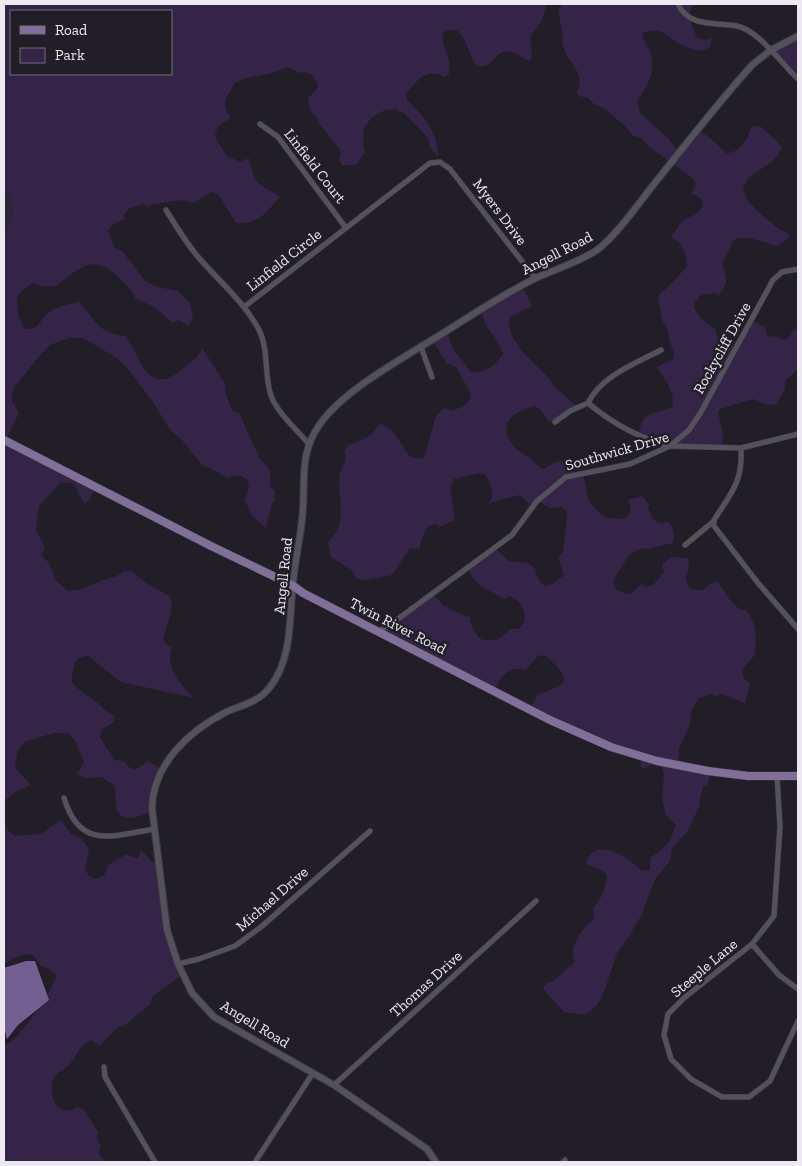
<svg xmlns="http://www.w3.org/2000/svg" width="802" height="1166" viewBox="0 0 802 1166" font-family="'Zilla Slab',serif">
<rect width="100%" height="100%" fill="#221e28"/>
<path fill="#2c2635" d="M4,190l8,10 2,9 -5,19 -5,7z"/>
<path fill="#342448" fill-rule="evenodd" d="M4,4h543l-5,16 -12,17 2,21 -2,3c-6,-2 -12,-7 -18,-9 -19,-5 -15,17 -35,14 -9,-12 -9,-27 -21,-36h-11c-7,11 3,20 4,32 1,4 0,8 0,12l-4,3c-21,-9 -25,2 -39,16l1,7c16,15 32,34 31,57l-9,-11v-7l-24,-25 -9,-5 -11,1 -13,7 -8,11 -1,16 2,8 -8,12 -15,2 -3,-8 2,-4 -2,-6 -20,-24c-2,-12 -11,-9 -11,-26l9,-9 1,-5 -6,-9 -7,-3 -5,1 -12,-6 -16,6 -26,5 -11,5c-7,12 -16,22 -4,35l-13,8 -3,9 2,6 10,15 13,6 9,-4c2,12 5,24 16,30 5,3 10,4 15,9 -14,15 -21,28 -44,26l-18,-29 -6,-2 -19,11c-14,-6 -29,1 -43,2l-2,2 -6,-3 -14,5 -4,6 1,4 -13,6 -4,6 7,17 8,4 23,30 12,5 20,4 12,12 3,15 -4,8 -10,-6 -7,2 -18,-15 -19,-9c-3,-9 -10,-14 -17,-21 -25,-26 -41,-7 -63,10l-3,-1 -8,1 -10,-4c-5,2 -12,7 -15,12 -5,6 1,34 9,34 9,1 13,-9 18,-14 9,-9 22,-10 33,-13 18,19 18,31 47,34 14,21 22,61 54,35 9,-8 18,-12 22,-23l24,37c-3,9 4,19 7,26l6,2 21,46 10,11v16l5,5v10l-3,2 -6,25 -13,-11 -9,-18c11,-15 2,-29 -16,-21l-18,-10 -7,-2 -22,-27 -11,-9 -17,-28 -25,-33 -11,-11 -34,-20h-14l-19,7 -14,15 -22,28 -2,6v7l7,12 -13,26 89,50 -6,11 -5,4 -10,-20 -13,-2 -22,24 -3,24 9,17 -4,8 8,8 7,17 9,9 3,2 14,-2 21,-9 14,-4 7,-5h7l15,12 23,13 3,7 -1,10 -8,25 4,7 5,2c-8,20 10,39 22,51l-73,-16 -33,-26 -10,2 -3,5 -4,18c7,9 16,14 25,21 8,6 9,9 19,14l-1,6 -13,8 -1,7 14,23 10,1c9,13 12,9 24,0l12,8c-6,17 -11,24 -11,43 -8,4 -26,12 -32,-2 -2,-4 -1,-19 -2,-24l-13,-9 -17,1 -8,-4 7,-12 -10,-23 -6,-6h-14l-30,9 -7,11 -2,15 16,17 -14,6 -13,10v-566c10,-14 14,-32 0,-45zM11,11h160v63h-160z
M563,4h131c-9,10 -1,23 3,34l7,2 8,-2 -2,9 -7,4c-8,-1 -16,-3 -23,-7 -16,-9 -18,-18 -38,-11 1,9 8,14 9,22 5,22 -5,30 -14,47l3,11 29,26 9,13 20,-22 12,8 16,15c13,1 23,-15 25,-26l9,-1 18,16 4,7 -9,12 -25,17 -5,10c1,3 2,8 4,11 5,9 33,32 42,35v3l-11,9c-15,-2 -31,-14 -46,-5l-2,8 -8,14c4,17 8,16 -3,33l-5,-3 -13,2 -6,7 -1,6 8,12 13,9 2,7 8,7 10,5 18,-27 11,6 3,5 -1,3 4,2 5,-1 9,4 6,-4 4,-7 4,1v39l-12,11 -2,11 -8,14 -14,-2 -9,-4 -33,10 -2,3 5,21 -1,16 -49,-4 -34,-11c3,-25 15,-18 33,-27 4,-14 -8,-29 -15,-40l16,-8c3,-8 -2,-10 -3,-18 -2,-6 -2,-11 -5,-17l-2,-1 -5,-24 2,-6c11,-7 18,-17 27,-27 -1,-14 -3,-22 -16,-29l10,-15 1,1 1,-3 12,-5 8,-8 -1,-7 -7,-5 -4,-1 5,-9 -2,-6 -46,-33 -7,-8 -8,-2 -8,-10 -20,-17 -11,-5 -6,-6 -9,-2 -2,-4c10,-21 -10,-28 -14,-47 -2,-5 0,-10 -1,-15 -1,-7 -3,-13 -4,-20z
M796,39l2,4v35l-26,-27z
M522,286l10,20 -22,11c-7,22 27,48 41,63l1,4 24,22 -20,15 -7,1 -10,-14 -6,-2c-7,3 -16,6 -21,11 -16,14 4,34 16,40 7,3 8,10 16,12l11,-7 9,-1 9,12 9,-2 6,25v4c13,16 15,19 37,19 7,-7 6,-11 3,-19l14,-4 7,8 -1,4c4,11 8,18 20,14 6,7 8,12 4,21l-23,6 -7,-1 -13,7 -13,21 -3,7 4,7 11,4 4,-1 9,-9 5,3 7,-2 11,-13 -2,-8 9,-7 18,1c-1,3 0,6 0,9 -1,11 -8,7 1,21 9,3 14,4 20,-4l8,-2c9,13 10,18 23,28l4,-1c12,13 11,28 10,46l-10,11 -3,6 3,8 5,4 -5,19 -23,-9 -6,2 -6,-2 -11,4 -8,14 -1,13 -11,23 -1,16 32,8 -3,15 -3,-2 -4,12v8l-13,27 -15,16 -2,13 -15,18 -13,35 -14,24 -11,15 -12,36 -7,15 -13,11 -21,-3 -21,-23 3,-6 7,-2 21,-18c1,-4 -1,-8 -1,-12 1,-10 11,-25 20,-31l1,-6 -1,-6c7,-5 14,-24 14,-32l-5,-6 -16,-6c7,-30 43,-7 55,7l9,-1v-12c17,-12 19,-14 26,-33l-10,-10 -4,-17 2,-24 -4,-13 -18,8 -2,-4 2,-8 -31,-11 -80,-39 7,-13c36,-11 31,-16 7,-39l-7,1 -12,14c-18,-5 -24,6 -32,20l-114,-58 53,-38 11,12 23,11 4,-1 -1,5 2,6 6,10 5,3h14l14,-11h8l6,-8c0,-12 -4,-21 -16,-25l-5,3c-16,-10 -30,-12 -36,-31l26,-21 15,14 18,2 8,5c1,9 7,23 18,15 4,-2 6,-6 11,-7l-2,-8 -4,-10 5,-5 4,-38 -1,-4 -4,-4 -12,1 -12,-7 -6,5 -12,-11 -31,8c7,-9 1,-18 -3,-28l-7,-2 -25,6 -4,9 5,32 -16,7 -2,-3c-14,0 -14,15 -18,25l-9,-1 -18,27 -27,5 -8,-1 -5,-9 -21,-13 -3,-14c3,-6 9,-11 11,-17 5,-16 -2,-38 1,-53 2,-8 9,-11 4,-22l5,-7c10,-1 25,-9 29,-19l4,-1 11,7 17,26 14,2 12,-43 8,-8 8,3c9,-4 18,-6 19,-17l-15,-27 -10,-4 -13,-22 14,-9 6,17 18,23c16,1 23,-6 32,-18 -4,-16 -22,-28 -21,-44z
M61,820l10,14 11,5 7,10 -4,21 4,6 7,3 8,-4 5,-10 17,-11 12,5 3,-9 11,12 6,2 8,69 15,43 -29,21 -2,7 -26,22 -7,2 -17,17 -9,-5c-15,7 -13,17 -23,26 -4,3 -10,6 -13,10 -7,10 -3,35 12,35 4,0 7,-3 11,-4l6,3 15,23 -3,4 5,9 -3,6 7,10h-101v-116c15,-5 48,-55 53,-71l-8,-6 -9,-4 -7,-10c-11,-2 -20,3 -29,9v-143l3,8 7,7 27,-2z"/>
<path fill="#745f92" d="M26,961h9l14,39 -31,25 -11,14 -3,-12v-59z"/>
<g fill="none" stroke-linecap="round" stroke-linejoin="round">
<defs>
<path id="minor" d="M678,4c11,24 38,18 59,22 21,4 45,38 61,53
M260,124l18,13 68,91
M166,210c10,16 20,33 33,48 20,23 44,43 59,70 11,20 6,43 12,64 4,18 27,38 39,52
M244,307l186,-144 10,-1 10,7 85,109
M421,347l11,30
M588,403c13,-27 48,-40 73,-53
M555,422l15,-11 18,-8c25,21 50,35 82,43l19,-16 12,-18 72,-132 9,-8 16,-3
M741,448c2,34 -10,45 -27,72v6l44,57 40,46
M685,545l29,-24
M378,631l9,-4 125,-92 25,-34 29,-24 64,-13 40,-18 71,2 57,-14
M777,776l3,51 -6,89 -22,28 -68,54 -16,16 -4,21 7,24 20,20 31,18h27l21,-16 28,-60
M64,798c16,52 48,38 90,31
M752,944l27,31 19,14
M178,964l21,-5 36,-13 26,-19 109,-96
M104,1067l1,10 50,85
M334,1085l202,-184
M255,1162l58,-89
M563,1162l2,-2"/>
<path id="tertiary" d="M436,1162l-9,-13 -93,-64 -120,-68 -22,-24 -14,-29 -11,-34 -15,-122c1,-44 37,-77 74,-96 16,-7 33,-10 44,-25 23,-29 19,-70 23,-104 2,-25 9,-50 10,-76 2,-32 -3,-55 17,-83 24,-34 80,-64 115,-86 33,-20 66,-43 101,-60 20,-9 43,-16 61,-28 19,-14 42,-47 57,-66 32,-40 64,-81 98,-119l19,-15 27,-14"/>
<path id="primary" d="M4,440l207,106 81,39 11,8 247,127 61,27 46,14 51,10 40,5h50"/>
</defs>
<use href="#minor" stroke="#3c3a41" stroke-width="6"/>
<use href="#tertiary" stroke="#3c3a41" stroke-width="8"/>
<use href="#primary" stroke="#3c3a41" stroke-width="9"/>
<use href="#minor" stroke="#55515c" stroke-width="5"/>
<use href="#tertiary" stroke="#55515c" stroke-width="6"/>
<use href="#primary" stroke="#807099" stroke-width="8"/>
</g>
<g text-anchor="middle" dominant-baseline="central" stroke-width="5" stroke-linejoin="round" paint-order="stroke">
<g font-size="15" fill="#ece9f0" stroke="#221e28">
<text transform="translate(315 166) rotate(52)">Linfield Court</text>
<text transform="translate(500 212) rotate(53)">Myers Drive</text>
<text transform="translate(557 253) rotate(-27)">Angell Road</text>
<text transform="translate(284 260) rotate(-38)">Linfield Circle</text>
<text transform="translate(722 348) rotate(-61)">Rockycliff Drive</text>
<text transform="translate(617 451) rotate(-16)">Southwick Drive</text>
<text transform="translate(283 576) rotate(-84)">Angell Road</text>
<text transform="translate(398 626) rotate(27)">Twin River Road</text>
<text transform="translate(272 899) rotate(-41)">Michael Drive</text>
<text transform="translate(704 968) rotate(-40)">Steeple Lane</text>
<text transform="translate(426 984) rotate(-42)">Thomas Drive</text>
<text transform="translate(255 1024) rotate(31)">Angell Road</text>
</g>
</g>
<rect width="802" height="1166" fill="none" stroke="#ece9f0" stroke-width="10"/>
<rect x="10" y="10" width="162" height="65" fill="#221e28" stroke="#736f78"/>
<rect x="20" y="26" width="25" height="8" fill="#807099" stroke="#736f78"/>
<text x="55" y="35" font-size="15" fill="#ece9f0">Road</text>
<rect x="20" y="48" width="25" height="15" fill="#342448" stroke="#736f78"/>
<text x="55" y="60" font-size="15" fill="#ece9f0">Park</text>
</svg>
